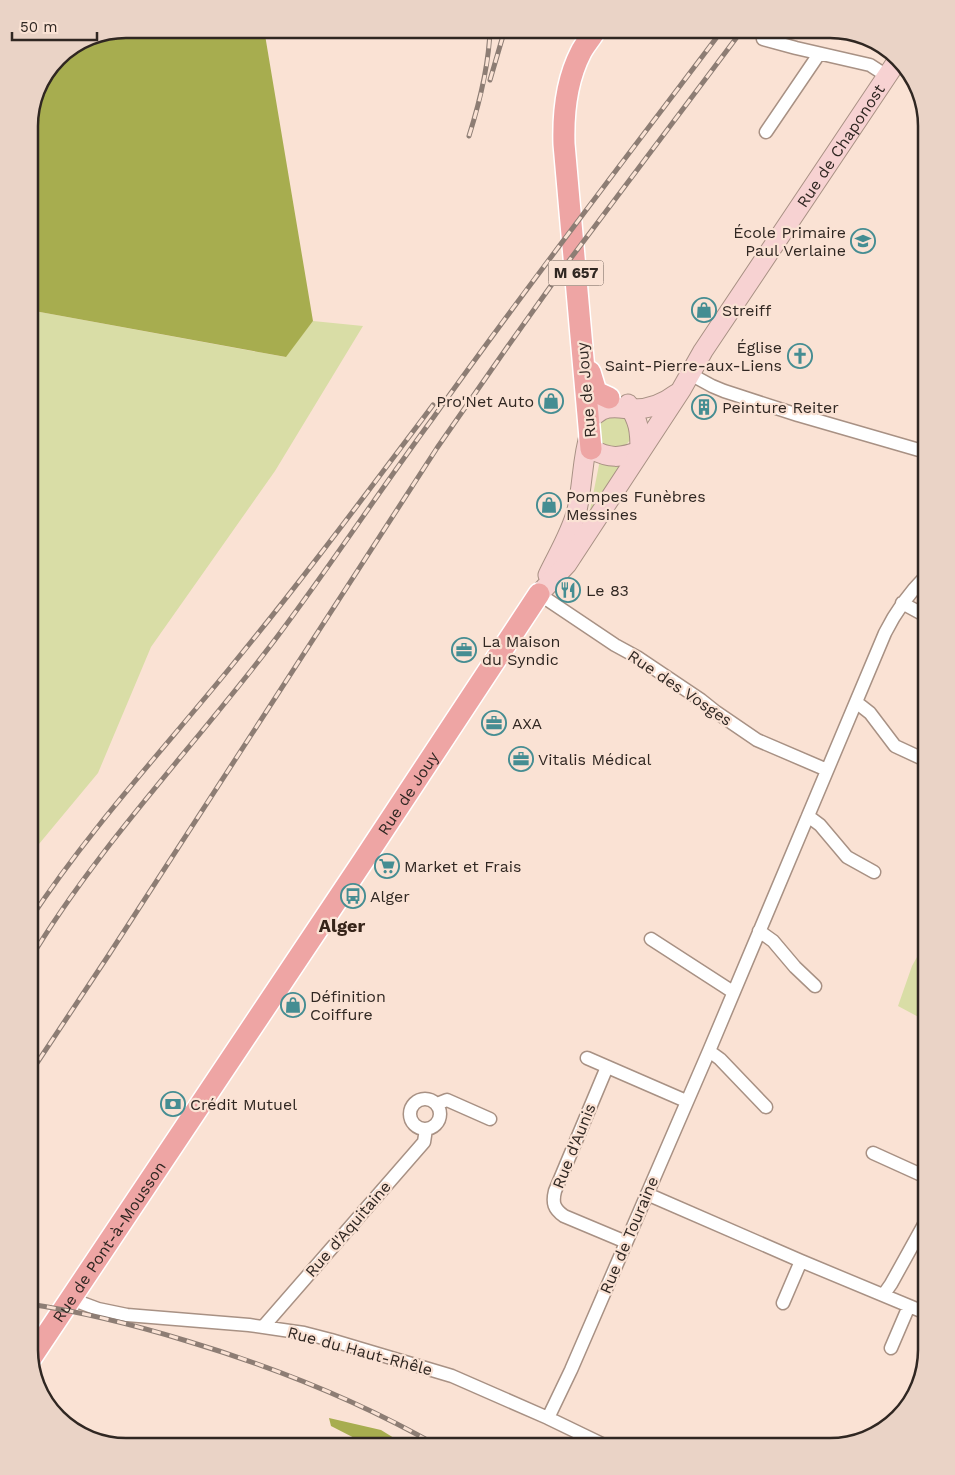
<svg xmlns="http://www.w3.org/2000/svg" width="955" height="1475" viewBox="0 0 955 1475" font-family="'Work Sans',sans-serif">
<rect width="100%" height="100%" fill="#fae2d4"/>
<path fill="#d9dda6" d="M29,310l256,47 28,-36 50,5 -88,145 -124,176 -53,126 -69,83z
M600,415l28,2 4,21 -10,11 -21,-3 -3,-27z
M631,459l-44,66 13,-65z
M926,941v80l-28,-15 14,-40z"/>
<path fill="#a7ad4f" d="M126,29h138l49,292 -27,36 -257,-47v-191l7,-31 21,-31 32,-21z
M329,1418l52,12 26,16h-37l-39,-20z"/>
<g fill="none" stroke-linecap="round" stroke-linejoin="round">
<defs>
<path id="minor" d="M763,39l33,9 74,17 17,11
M766,132l53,-78
M690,374l22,12 12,5 74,24 128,37
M539,594l76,51 22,12 64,43 15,12 41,28 70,30
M902,603l24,13
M856,702l14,11 25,33 28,13
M808,816l12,9 27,32 27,15
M759,931l14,10 22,26 20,19
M651,939l82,53
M709,1051l11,8 46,48
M587,1058l99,43
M607,1067l-52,124c-3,12 -1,18 9,25l62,26
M410 1114a15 15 0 1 1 30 0a15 15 0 1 1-30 0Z
M437,1104l10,-4 43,19
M873,1153l53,24
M647,1194l154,67 125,52
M884,1294l7,-10 35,-63
M71,1299l27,10 29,6 122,10 55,8 27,7 121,36 96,42 58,28
M783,1303l18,-42
M263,1327l161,-185 2,-13
M891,1348l18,-42
M548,1418l23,-48 138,-319 176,-418c11,-22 24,-40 41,-57"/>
<g id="secondary">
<path d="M628,404c11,18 12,26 12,47"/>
<path d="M589,419c5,-3 9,-7 13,-9 9,-4 18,-2 27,-1 17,1 34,-5 47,-15"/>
<path d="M591,449c19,10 29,9 49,2"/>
<path d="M548,575c10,-21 23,-42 29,-65 6,-26 5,-52 13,-77"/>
<path id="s1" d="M539,594l28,-30 114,-174 22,-39 194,-290"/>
</g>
<g id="primary">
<path d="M590,372l6,20 13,6"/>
<path d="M591,449l-27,-305c-1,-32 2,-63 17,-92 4,-8 11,-15 15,-23"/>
<path id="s2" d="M31,1358l332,-497 176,-267"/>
</g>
</defs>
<use href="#minor" stroke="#a89184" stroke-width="15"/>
<use href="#secondary" stroke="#a89184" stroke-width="21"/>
<use href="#primary" stroke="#fff" stroke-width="24"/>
<use href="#minor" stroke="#fff" stroke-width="12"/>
<use href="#secondary" stroke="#f7d2d2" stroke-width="19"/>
<use href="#primary" stroke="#eea5a4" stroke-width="21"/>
<defs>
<path id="rail" d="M490,80l15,-51
M469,136c11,-35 20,-70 21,-107
M29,921c59,-90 132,-169 200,-252 71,-86 137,-175 204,-264
M29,961c70,-117 166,-215 248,-324 54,-72 103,-147 156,-219 94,-132 193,-260 290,-389
M29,1075l79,-119 329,-508 71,-102 57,-80 178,-237
M29,1304c54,8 106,21 158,37 87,26 172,60 251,105"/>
</defs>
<use href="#rail" stroke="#8d7d74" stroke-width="5"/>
<use href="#rail" stroke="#fae2d4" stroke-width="3" stroke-dasharray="9" stroke-linecap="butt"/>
</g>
<defs>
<symbol id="school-ring" viewBox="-11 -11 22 22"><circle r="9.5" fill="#fae2d4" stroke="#458d92" stroke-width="1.5"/><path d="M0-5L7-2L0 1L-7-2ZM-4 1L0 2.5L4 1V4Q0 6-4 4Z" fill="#458d92"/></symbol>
<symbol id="shop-ring" viewBox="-11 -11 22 22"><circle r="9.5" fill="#fae2d4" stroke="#458d92" stroke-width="1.5"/><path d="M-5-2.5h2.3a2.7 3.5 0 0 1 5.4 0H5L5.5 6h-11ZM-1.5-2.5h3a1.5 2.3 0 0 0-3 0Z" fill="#458d92"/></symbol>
<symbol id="church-ring" viewBox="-11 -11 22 22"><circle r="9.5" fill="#fae2d4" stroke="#458d92" stroke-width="1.5"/><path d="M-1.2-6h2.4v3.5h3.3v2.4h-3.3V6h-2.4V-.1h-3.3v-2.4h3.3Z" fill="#458d92"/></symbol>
<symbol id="building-ring" viewBox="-11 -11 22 22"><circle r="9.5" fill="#fae2d4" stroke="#458d92" stroke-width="1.5"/><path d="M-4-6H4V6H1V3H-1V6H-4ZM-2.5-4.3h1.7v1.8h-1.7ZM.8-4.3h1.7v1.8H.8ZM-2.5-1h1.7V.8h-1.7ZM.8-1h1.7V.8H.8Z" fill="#458d92"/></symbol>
<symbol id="restaurant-ring" viewBox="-11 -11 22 22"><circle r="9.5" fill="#fae2d4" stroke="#458d92" stroke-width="1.5"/><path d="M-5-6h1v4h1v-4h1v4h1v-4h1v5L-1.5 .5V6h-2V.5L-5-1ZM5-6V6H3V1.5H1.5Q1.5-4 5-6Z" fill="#458d92"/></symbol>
<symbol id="office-ring" viewBox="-11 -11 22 22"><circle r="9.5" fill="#fae2d4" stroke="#458d92" stroke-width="1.5"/><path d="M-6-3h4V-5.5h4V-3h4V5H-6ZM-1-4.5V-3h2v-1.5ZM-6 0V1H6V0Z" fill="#458d92"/></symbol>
<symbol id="supermarket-ring" viewBox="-11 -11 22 22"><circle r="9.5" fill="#fae2d4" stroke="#458d92" stroke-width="1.5"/><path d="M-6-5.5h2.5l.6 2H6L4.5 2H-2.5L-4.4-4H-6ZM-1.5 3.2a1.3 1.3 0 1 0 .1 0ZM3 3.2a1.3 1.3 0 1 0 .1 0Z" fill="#458d92"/></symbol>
<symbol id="bus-ring" viewBox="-11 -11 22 22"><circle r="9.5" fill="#fae2d4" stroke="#458d92" stroke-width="1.5"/><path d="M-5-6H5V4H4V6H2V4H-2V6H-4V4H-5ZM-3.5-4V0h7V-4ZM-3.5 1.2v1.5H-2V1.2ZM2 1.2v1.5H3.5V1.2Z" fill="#458d92"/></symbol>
<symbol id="bank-ring" viewBox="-11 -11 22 22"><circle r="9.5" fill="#fae2d4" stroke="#458d92" stroke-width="1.5"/><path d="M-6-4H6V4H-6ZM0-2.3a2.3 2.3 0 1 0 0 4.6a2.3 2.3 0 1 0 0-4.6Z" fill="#458d92"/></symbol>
</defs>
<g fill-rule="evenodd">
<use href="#school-ring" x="849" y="227" width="28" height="28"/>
<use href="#shop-ring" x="690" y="296" width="28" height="28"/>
<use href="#church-ring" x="786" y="342" width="28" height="28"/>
<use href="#shop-ring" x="537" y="387" width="28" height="28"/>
<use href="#building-ring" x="690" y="393" width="28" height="28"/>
<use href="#shop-ring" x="535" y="491" width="28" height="28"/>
<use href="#restaurant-ring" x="554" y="576" width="28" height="28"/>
<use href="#office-ring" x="450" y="636" width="28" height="28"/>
<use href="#office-ring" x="480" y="709" width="28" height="28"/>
<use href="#office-ring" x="507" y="745" width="28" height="28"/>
<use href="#supermarket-ring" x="373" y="852" width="28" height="28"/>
<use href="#bus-ring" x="339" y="882" width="28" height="28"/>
<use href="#shop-ring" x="279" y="991" width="28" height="28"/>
<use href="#bank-ring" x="159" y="1090" width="28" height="28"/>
</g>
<g text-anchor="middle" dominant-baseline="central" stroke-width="4.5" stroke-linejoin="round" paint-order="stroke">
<rect fill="#fae2d4" stroke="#6d5f57" stroke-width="1" x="548.5" y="260.5" width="55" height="25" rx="4"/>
<g font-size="15" font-weight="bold" fill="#302722">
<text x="576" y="273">M 657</text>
</g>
<g font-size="16" fill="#302722" stroke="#fae2d4">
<text stroke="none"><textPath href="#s1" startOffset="541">Rue de Chaponost</textPath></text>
<text transform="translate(586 390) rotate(-95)">Rue de Jouy</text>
<text transform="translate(680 688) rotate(34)">Rue des Vosges</text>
<text stroke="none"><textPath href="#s2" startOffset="679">Rue de Jouy</textPath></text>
<text transform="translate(574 1146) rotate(-68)">Rue d'Aunis</text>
<text transform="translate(348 1229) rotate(-49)">Rue d'Aquitaine</text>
<text transform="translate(629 1235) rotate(-67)">Rue de Touraine</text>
<text stroke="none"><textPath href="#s2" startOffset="140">Rue de Pont-à-Mousson</textPath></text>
<text transform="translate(360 1351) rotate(15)">Rue du Haut-Rhêle</text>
</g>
<g font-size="16" fill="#302722" stroke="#fae2d4" text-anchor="start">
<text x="846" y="232" text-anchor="end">École Primaire<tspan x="846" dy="18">Paul Verlaine</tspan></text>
<text x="722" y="310">Streiff</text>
<text x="782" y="347" text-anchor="end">Église<tspan x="782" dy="18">Saint-Pierre-aux-Liens</tspan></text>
<text x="534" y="401" text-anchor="end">Pro'Net Auto</text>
<text x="722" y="407">Peinture Reiter</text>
<text x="566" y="496">Pompes Funèbres<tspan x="566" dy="18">Messines</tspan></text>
<text x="586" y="590">Le 83</text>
<text x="482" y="641">La Maison<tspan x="482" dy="18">du Syndic</tspan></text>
<text x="512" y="723">AXA</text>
<text x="538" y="759">Vitalis Médical</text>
<text x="404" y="866">Market et Frais</text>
<text x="370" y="896">Alger</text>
<text x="310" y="996">Définition<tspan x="310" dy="18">Coiffure</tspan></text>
<text x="190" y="1104">Crédit Mutuel</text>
</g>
<g font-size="18" font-weight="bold" fill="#37251a" stroke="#fae2d4">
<text x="342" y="925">Alger</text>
</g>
</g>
<path d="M0 0H955V1475H0ZM126 38H830A88 88 0 0 1 918 126V1350A88 88 0 0 1 830 1438H126A88 88 0 0 1 38 1350V126A88 88 0 0 1 126 38Z" fill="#ead3c6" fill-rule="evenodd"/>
<path fill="none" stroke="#302722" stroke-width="2.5" d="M126 38H830A88 88 0 0 1 918 126V1350A88 88 0 0 1 830 1438H126A88 88 0 0 1 38 1350V126A88 88 0 0 1 126 38Z"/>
<path d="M12 32v8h85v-8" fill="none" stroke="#302722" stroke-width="2.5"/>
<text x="20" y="32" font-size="15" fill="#302722" stroke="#fae2d4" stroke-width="4" paint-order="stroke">50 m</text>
</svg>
